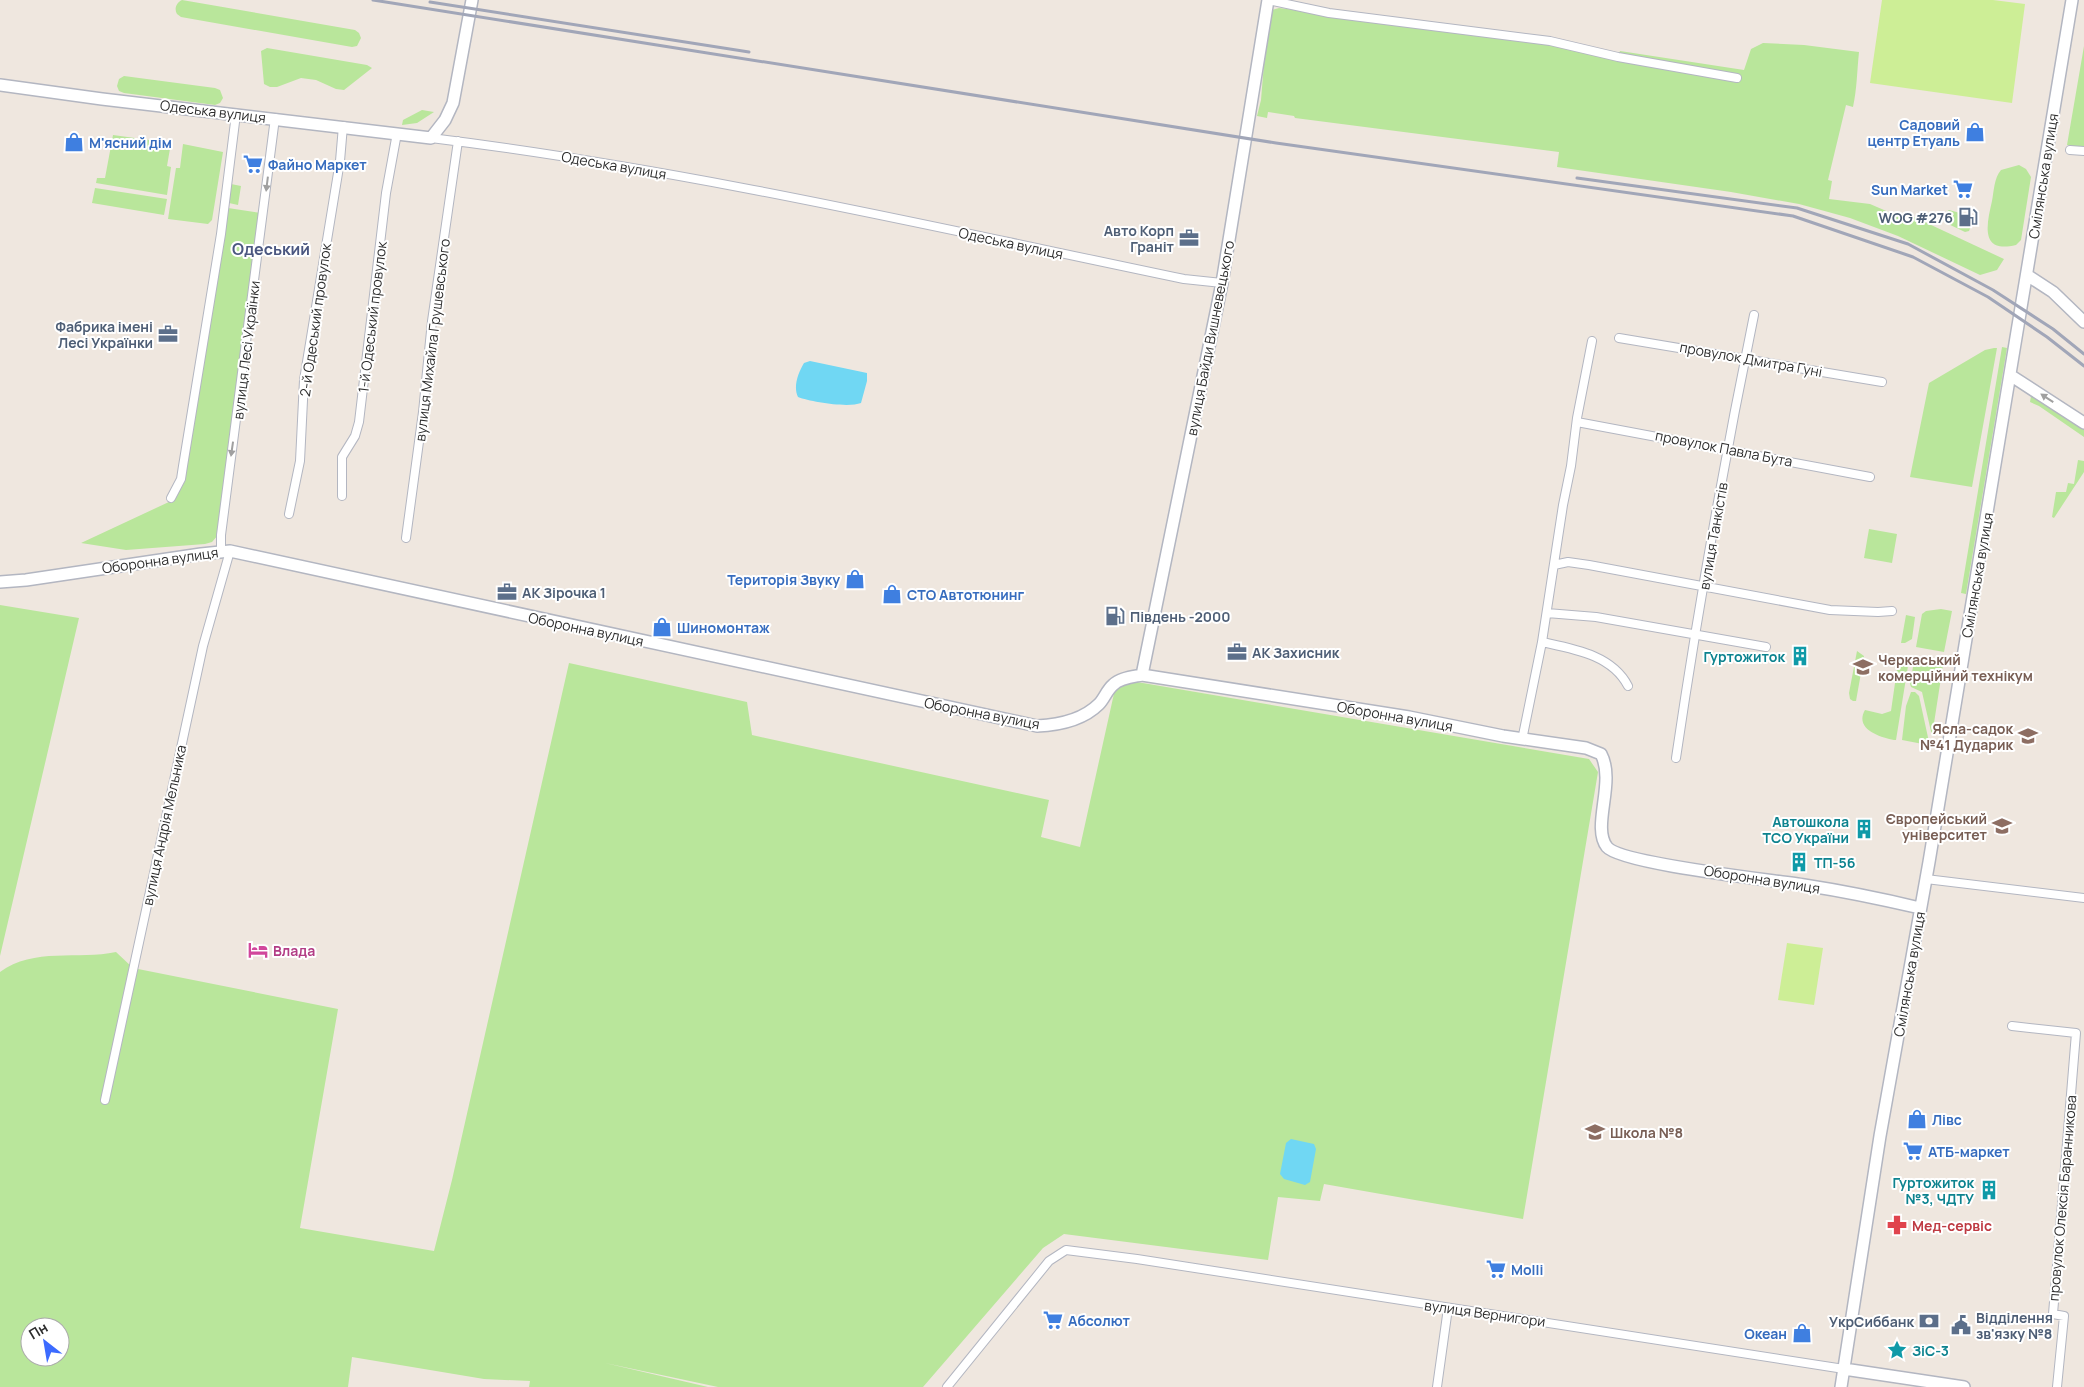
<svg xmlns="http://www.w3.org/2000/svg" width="2084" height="1387" viewBox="0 0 2084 1387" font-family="Manrope,sans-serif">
<rect width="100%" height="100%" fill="#efe7df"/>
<path fill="#b9e69b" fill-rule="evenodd" d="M182,0l173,30 4,3 2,5 -4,8 -5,1 -171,-30 -4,-3c-3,-5 -1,-11 5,-14z
M1279,8l271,34 24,9 43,8 3,-8 124,19 7,-21 12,-6 41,2 55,7c-2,19 -2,37 -6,55l-7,-2 -18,75 4,1 -3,18 41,5 42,18 2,-5 90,42 -7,11 -17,5 -82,-39 -48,-18 -51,-14 -68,-12 -174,-25 2,-15 -264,-34 -1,-2 -26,-4 -1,6 -10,-2 4,-16 7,-86 4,-4z
M2084,46v102l-17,-3z
M267,48l100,17 5,3 -28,22 -8,-1 -20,-9 -15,-2 -24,9h-7l-6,-3 -3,-33z
M124,76l91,12 5,2 3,8 -3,5 -5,2 -91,-12 -5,-2 -2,-5 2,-7z
M422,110l12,2 -17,11 -15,2 1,-5z
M113,135l58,8 -4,23 4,1 -4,28 -71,-12 1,-5h8z
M183,144l40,8 -11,68 -4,4 -40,-5 8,-51h4z
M2019,165l7,4 5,8 -10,63 -5,5c-37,9 -29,-22 -24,-44 2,-10 2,-23 9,-31z
M231,184l10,2 -3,19 -9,-2z
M95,188l72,11 -3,16 -72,-12z
M228,208l33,5 -42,321 -7,8 -7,2 -79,6 -45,-7 90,-42 13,-18z
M1949,210l22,6 2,5 -4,10 -4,1 -21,-10v-8z
M2002,347l5,1 -41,246 -5,-1z
M1994,348h3l-25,139 -62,-10 19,-94 56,-33z
M2031,396l53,33v8l-45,-31 -9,-4z
M2078,460l6,1v11l-30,46 -2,-1 4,-25h10l2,-9 6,1z
M1869,529l28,5 -5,29 -28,-5z
M0,605l79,13 -79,338z
M1941,609l11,2 -8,41 -28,-5 6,-33 4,-3z
M1906,615l9,2 -3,22 -7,4h-4z
M1857,651l7,5 -8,45h-3l-3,-2 -1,-6z
M1916,660l24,3 3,2 -11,71 -10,-44 -11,-5 -1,-3 4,-23z
M1904,661l4,5 -12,74h-2c-14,-3 -40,-11 -29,-30l17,4 9,-3 7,-49 5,1z
M569,663l178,39 5,33 297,65 -8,37 39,10 35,-158 16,-8 458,78 9,13 -75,447 -199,-35 -4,17 -42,-4 -10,63 -204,-26 -21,14 -120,139h-205l-113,-24 103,24h-179l1,-6 -46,-2 -132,-22 -4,30h-348v-415c34,-25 78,-12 116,-20l17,16 205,41 -38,219 134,23 18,-71zM30,1327h30v30h-30z
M1911,692h4l4,4 10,46 -1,3 -26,-5 4,-34z"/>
<path fill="#cdee96" d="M1882,0h111l32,4 -13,99 -142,-20z
M1787,943l36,5 -9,57 -36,-5z"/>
<path fill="#70d7f3" d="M810,361l57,12v8l-6,22c-13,5 -50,-1 -63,-6 -5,-10 0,-24 6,-34z
M1291,1139l23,5 2,5 -6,33 -5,3 -21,-6 -4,-5 6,-31z"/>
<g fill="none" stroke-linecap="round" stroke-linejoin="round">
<defs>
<path id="street" d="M1268,0l61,13 221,28 68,16 119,21
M431,138c253,31 503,89 753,141l38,4
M2070,150l14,1
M1619,338l263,44
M1577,422l293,55
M342,496v-39l13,-21 4,-14 27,-229 11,-60
M171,498l10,-19 2,-13 38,-232 15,-120
M289,514l11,-53 4,-81 36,-219 3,-35
M406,538l17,-126 9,-91 26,-180
M221,551v-16l54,-417
M1554,565l14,-3 21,3 241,45 48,2 14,-1
M1547,613l49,4 170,30
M1542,642c32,7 70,13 86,44
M1522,740l20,-98 21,-137 8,-39 6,-48 15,-77
M1676,758c22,-149 48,-297 78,-443
M1926,879l158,19
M2012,1026l64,7 -23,281 11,2 -7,71
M105,1100l98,-454 27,-95
M947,1387l102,-126 17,-11 71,9 707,110
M1437,1387l11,-79"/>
<path id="secondary" d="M0,85l102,14 329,39 14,-18 8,-17 19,-103
M2027,275l26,17 31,30
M2010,375l74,48
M0,582l26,-2 175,-26 29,-3 807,175c22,-1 46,-6 62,-22 5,-5 8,-14 14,-19 7,-7 19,-8 29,-10l267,42 94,19 83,12 15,6c15,28 -10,73 6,93 14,17 166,33 197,38 39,6 78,14 116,23
M1142,675l80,-392 46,-283
M1844,1369l120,18
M1841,1387l39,-251 49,-274 143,-862"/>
</defs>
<use href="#street" stroke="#b3b6c1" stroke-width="10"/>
<use href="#secondary" stroke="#b3b6c1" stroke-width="14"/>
<use href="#street" stroke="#fff" stroke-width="8"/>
<use href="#secondary" stroke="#fff" stroke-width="11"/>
<path stroke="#a1a6b8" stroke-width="3" d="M373,0l903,143 517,73 120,41 75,40 59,40 37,29
M430,2l319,50
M1577,178l220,30 111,36 85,46 60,39 31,25"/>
</g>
<defs><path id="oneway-solid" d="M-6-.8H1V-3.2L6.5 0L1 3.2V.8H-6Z" transform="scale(1.25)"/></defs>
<g fill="#a0a0a0">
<use href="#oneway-solid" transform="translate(267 184) rotate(97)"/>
<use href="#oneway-solid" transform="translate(2047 398) rotate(-147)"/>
<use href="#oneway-solid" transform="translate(232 449) rotate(98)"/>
</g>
<defs>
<symbol id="shop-bare" viewBox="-9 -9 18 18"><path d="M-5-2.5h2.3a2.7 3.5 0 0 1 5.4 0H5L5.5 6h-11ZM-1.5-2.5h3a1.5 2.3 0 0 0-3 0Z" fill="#3f7fe0" stroke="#fff" stroke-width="2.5" paint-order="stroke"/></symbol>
<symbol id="supermarket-bare" viewBox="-9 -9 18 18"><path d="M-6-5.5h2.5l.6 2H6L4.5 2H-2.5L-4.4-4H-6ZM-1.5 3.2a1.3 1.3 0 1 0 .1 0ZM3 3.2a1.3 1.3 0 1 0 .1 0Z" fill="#3f7fe0" stroke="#fff" stroke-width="2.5" paint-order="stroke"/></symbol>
<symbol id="fuel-bare" viewBox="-9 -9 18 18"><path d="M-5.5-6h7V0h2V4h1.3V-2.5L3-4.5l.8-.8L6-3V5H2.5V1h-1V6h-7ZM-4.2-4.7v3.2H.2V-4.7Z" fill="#5c6f8a" stroke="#fff" stroke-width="2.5" paint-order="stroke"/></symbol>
<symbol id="office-bare" viewBox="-9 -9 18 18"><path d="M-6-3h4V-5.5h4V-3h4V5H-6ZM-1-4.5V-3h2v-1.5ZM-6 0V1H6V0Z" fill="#5c6f8a" stroke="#fff" stroke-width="2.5" paint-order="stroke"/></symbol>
<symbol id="building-bare" viewBox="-9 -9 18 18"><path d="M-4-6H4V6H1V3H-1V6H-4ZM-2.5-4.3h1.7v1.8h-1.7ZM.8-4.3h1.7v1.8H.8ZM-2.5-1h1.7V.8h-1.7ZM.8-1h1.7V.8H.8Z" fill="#0f9aa8" stroke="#fff" stroke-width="2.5" paint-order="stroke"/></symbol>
<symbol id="university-bare" viewBox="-9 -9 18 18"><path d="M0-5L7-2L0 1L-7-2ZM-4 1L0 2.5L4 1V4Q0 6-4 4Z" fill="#8d6e63" stroke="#fff" stroke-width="2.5" paint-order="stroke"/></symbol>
<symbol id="school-bare" viewBox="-9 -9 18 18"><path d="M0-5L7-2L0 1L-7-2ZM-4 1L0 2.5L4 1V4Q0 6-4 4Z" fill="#8d6e63" stroke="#fff" stroke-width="2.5" paint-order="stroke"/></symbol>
<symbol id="hotel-bare" viewBox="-9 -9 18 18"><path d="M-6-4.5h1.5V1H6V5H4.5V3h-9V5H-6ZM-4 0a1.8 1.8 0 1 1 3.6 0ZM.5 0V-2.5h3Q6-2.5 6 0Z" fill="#d1479c" stroke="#fff" stroke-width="2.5" paint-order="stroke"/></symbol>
<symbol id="pharmacy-bare" viewBox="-9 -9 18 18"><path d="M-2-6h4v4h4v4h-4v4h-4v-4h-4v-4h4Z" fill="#e0444e" stroke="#fff" stroke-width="2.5" paint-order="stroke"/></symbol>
<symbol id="bank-bare" viewBox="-9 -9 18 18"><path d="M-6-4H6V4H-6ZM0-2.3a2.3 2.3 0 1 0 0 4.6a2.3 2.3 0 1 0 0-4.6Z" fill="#5c6f8a" stroke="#fff" stroke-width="2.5" paint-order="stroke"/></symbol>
<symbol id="civic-bare" viewBox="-9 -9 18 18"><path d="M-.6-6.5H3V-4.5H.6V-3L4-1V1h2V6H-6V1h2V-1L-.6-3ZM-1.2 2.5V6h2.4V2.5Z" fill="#5c6f8a" stroke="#fff" stroke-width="2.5" paint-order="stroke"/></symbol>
<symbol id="sight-bare" viewBox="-9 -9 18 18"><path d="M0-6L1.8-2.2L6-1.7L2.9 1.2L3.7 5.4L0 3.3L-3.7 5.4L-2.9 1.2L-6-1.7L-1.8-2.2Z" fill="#0f9aa8" stroke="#fff" stroke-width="2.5" paint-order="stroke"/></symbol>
</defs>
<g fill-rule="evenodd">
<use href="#shop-bare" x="1961" y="118" width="28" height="28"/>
<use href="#shop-bare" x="60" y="128" width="28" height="28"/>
<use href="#supermarket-bare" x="239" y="150" width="28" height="28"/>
<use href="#supermarket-bare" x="1949" y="175" width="28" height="28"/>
<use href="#fuel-bare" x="1954" y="203" width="28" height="28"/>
<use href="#office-bare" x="1175" y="224" width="28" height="28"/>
<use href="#office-bare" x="154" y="320" width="28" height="28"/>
<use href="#shop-bare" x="841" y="565" width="28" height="28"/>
<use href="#office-bare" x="493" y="578" width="28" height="28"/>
<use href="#shop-bare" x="878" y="580" width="28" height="28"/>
<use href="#fuel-bare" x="1101" y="602" width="28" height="28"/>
<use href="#shop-bare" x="648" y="613" width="28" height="28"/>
<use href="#office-bare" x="1223" y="638" width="28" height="28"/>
<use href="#building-bare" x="1786" y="642" width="28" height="28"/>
<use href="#university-bare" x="1849" y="653" width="28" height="28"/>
<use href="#school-bare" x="2014" y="722" width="28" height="28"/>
<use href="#university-bare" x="1988" y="812" width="28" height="28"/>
<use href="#building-bare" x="1850" y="815" width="28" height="28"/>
<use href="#building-bare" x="1785" y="848" width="28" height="28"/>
<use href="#hotel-bare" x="244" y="936" width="28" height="28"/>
<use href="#shop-bare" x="1903" y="1105" width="28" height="28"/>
<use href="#school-bare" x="1581" y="1118" width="28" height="28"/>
<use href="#supermarket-bare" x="1899" y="1137" width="28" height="28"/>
<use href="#building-bare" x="1975" y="1176" width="28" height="28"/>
<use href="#pharmacy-bare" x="1883" y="1211" width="28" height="28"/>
<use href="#supermarket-bare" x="1482" y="1255" width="28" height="28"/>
<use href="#supermarket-bare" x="1039" y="1306" width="28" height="28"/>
<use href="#bank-bare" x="1915" y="1307" width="28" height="28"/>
<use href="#civic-bare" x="1947" y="1311" width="28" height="28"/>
<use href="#shop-bare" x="1788" y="1319" width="28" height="28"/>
<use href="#sight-bare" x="1883" y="1336" width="28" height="28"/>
</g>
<g text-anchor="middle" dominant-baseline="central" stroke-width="4" stroke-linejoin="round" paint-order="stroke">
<g font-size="14" fill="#2d2d2d" stroke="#fff">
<text transform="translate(213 111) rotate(7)">Одеська вулиця</text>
<text transform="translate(614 165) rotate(10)">Одеська вулиця</text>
<text transform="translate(2043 176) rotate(-81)">Смілянська вулиця</text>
<text transform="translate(1011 243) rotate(12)">Одеська вулиця</text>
<text transform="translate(372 317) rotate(-83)">1-й Одеський провулок</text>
<text transform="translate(315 320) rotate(-82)">2-й Одеський провулок</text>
<text transform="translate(1210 338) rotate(-79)">вулиця Байди Вишневецького</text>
<text transform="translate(432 340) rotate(-83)">вулиця Михайла Грушевського</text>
<text transform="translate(246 350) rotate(-83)">вулиця Лесі Українки</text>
<text transform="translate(1751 359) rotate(10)">провулок Дмитра Гуні</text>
<text transform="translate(1724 448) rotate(11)">провулок Павла Бута</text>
<text transform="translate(1713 536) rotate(-80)">вулиця Танкістів</text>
<text transform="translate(160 560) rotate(-8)">Оборонна вулиця</text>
<text transform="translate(1977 575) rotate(-80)">Смілянська вулиця</text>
<text transform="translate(586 629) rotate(12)">Оборонна вулиця</text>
<text transform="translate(982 713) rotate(11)">Оборонна вулиця</text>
<text transform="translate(1395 716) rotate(10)">Оборонна вулиця</text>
<text transform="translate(164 825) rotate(-78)">вулиця Андрія Мельника</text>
<text transform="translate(1762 879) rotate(9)">Оборонна вулиця</text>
<text transform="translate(1909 974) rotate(-80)">Смілянська вулиця</text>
<text transform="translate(2062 1198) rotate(-85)">провулок Олексія Баранникова</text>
<text transform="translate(1485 1313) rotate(8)">вулиця Вернигори</text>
</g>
<g font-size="14" font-weight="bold" fill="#366cbe" stroke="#fff" text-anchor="start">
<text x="1960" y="124" text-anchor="end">Садовий<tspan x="1960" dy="16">центр Етуаль</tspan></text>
<text x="89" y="142">М'ясний дім</text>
<text x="268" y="164">Файно Маркет</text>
<text x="1948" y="189" text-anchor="end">Sun Market</text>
<text x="840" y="579" text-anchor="end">Територія Звуку</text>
<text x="907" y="594">СТО Автотюнинг</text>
<text x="677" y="627">Шиномонтаж</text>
<text x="1932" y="1119">Лівс</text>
<text x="1928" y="1151">АТБ-маркет</text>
<text x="1511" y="1269">Molli</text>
<text x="1068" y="1320">Абсолют</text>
<text x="1787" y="1333" text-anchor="end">Океан</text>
</g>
<g font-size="14" font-weight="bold" fill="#4e5e75" stroke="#fff" text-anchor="end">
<text x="1953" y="217">WOG #276</text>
<text x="1174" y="230">Авто Корп<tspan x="1174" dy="16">Граніт</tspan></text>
<text x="153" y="326">Фабрика імені<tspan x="153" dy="16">Лесі Українки</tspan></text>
<text x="522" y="592" text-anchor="start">АК Зірочка 1</text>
<text x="1130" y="616" text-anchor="start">Південь -2000</text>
<text x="1252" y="652" text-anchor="start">АК Захисник</text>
<text x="1976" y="1317" text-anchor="start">Відділення<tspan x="1976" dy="16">зв'язку №8</tspan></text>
<text x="1914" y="1321">УкрСиббанк</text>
</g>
<g font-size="14" font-weight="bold" fill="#0d838f" stroke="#fff" text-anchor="end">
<text x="1785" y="656">Гуртожиток</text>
<text x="1849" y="821">Автошкола<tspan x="1849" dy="16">ТСО України</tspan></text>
<text x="1814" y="862" text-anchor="start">ТП-56</text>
<text x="1974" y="1182">Гуртожиток<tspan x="1974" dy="16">№3, ЧДТУ</tspan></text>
<text x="1912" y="1350" text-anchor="start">ЗіС-3</text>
</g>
<g font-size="14" font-weight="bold" fill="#785e54" stroke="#fff" text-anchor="start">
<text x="1878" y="659">Черкаський<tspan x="1878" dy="16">комерційний технікум</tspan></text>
<text x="2013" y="728" text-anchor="end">Ясла-садок<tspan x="2013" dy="16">№41 Дударик</tspan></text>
<text x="1987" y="818" text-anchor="end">Європейський<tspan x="1987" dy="16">університет</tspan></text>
<text x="1610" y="1132">Школа №8</text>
</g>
<g font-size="14" font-weight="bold" fill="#b23c85" stroke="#fff" text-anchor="start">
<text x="273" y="950">Влада</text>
</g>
<g font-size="14" font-weight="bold" fill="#be3a42" stroke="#fff" text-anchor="start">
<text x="1912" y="1225">Мед-сервіс</text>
</g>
<g font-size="16" font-weight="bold" fill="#4b5780" stroke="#fff">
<text x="271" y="249">Одеський</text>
</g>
</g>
<g transform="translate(45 1342) rotate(329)"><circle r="24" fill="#ffffff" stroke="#ababab"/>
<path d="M0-4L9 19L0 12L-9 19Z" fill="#3c6bff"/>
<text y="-8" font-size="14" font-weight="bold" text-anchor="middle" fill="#2d2d2d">Пн</text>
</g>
</svg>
